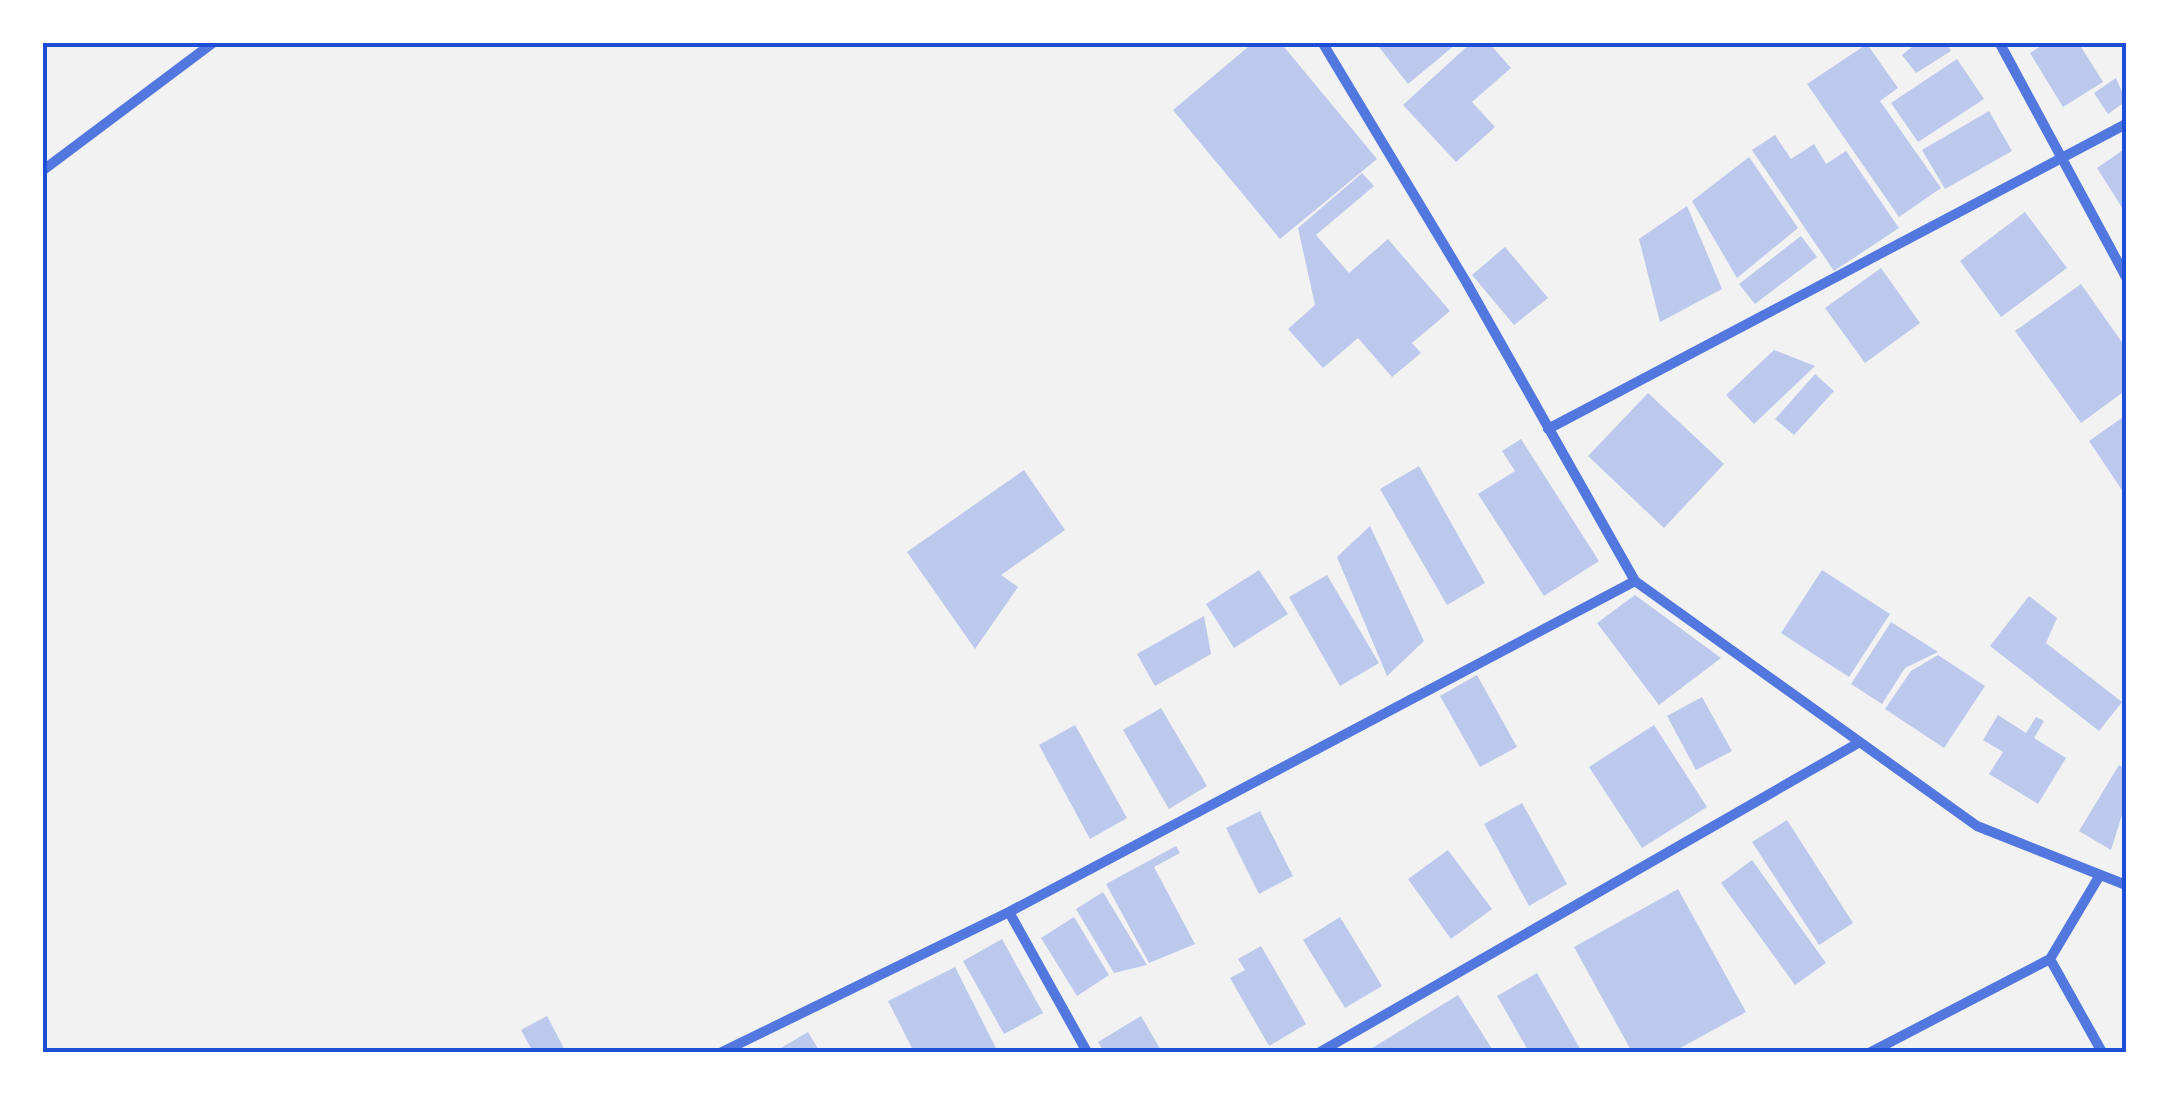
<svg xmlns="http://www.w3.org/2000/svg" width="2169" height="1095" viewBox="0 0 2169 1095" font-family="Raleway,sans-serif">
<rect width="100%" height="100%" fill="#f2f2f2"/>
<path fill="#bdc9ec" d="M1254,42h26l97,117 -97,80 -107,-129z
M1375,42h78l2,3 -47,39z
M1472,42h16l23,26 -39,34 23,25 -39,35 -53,-57z
M1918,42h28l5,9 -35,22 -14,-18z
M2047,42h31l25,40 -40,25 -33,-54z
M1867,44l31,44 -18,13 61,87 -42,29 -92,-133z
M1957,59l27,40 -66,43 -27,-39z
M2116,78l10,23 -18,13 -14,-21z
M1989,111l23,40 -67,38 -23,-39z
M1775,135l16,24 23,-15 12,20 20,-13 53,77 -65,43 -82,-121z
M2126,148v66l-29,-46z
M1749,157l49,71 -61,50 -45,-77z
M1362,173l12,13 -58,49 33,38 39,-34 62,72 -38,32 9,10 -29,24 -34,-39 -35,30 -35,-39 27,-24 -17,-77z
M1687,206l35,83 -62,33 -21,-83z
M2025,212l42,56 -66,49 -41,-56z
M1801,236l16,21 -62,47 -16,-20z
M1505,247l43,51 -34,27 -42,-50z
M1881,268l39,55 -55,40 -40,-55z
M2081,284l45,64v42l-45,33 -66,-92z
M1774,350l41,16 -61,58 -28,-29z
M1815,374l19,17 -40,44 -19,-16z
M1648,393l76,71 -60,64 -76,-72z
M2126,415v81l-37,-55z
M1521,439l78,122 -55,35 -66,-102 37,-23 -13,-20z
M1419,466l66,117 -38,22 -67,-116z
M1024,470l41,60 -64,45 17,12 -43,62 -68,-97z
M1370,526l54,115 -37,35 -50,-119z
M1259,570l29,44 -54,34 -28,-44z
M1822,570l68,44 -41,63 -68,-44z
M1327,575l52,88 -39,23 -51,-89z
M1635,595l86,63 -62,47 -62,-82z
M2029,596l28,22 -11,25 76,59 -23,29 -109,-85z
M1204,616l7,38 -56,32 -18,-32z
M1891,622l47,30 -33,16 -23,36 -31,-20z
M1938,655l47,31 -41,62 -59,-39 26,-38z
M1477,675l40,72 -37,20 -40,-71z
M1702,697l30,54 -36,19 -29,-54z
M1161,708l46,78 -38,23 -46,-79z
M1998,715l28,18 10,-16 8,4 -10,17 32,20 -28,46 -49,-30 14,-22 -20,-12z
M1075,725l52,93 -37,21 -51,-94z
M1654,725l53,82 -65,41 -53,-81z
M2119,765l7,5v32l-15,48 -32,-19z
M1522,803l45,81 -38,22 -45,-82z
M1260,811l33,65 -34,18 -33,-66z
M1787,820l66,103 -34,22 -67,-103z
M1176,846l4,7 -26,14 41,77 -46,19 -43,-79z
M1448,850l44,59 -41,30 -43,-60z
M1752,860l74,103 -31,22 -74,-102z
M1678,889l68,123 -73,40h-41l-58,-105z
M1103,892l44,73 -33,8 -38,-64z
M1074,917l35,58 -32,21 -36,-58z
M1340,917l42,69 -37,22 -42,-68z
M1002,939l41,74 -39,21 -41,-73z
M1261,946l45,78 -37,22 -39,-68 15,-8 -7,-11z
M955,967l43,85h-84l-26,-51z
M1537,973l45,79h-53l-32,-56z
M1458,995l36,57h-124l-1,-2z
M547,1016l19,36h-33l-12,-22z
M1141,1016l21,36h-58l-6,-10z
M808,1032l12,20h-46z"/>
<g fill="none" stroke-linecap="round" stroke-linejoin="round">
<path stroke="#5277de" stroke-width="10" d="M1322,42l143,238 170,301 342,245 149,59
M1999,42l127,235
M42,171l172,-129
M1548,429l578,-305
M1009,912l78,140
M2050,959l52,93
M722,1052l287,-140 626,-331
M1320,1052l540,-310
M1871,1052l179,-93 50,-84"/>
</g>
<rect width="2169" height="1095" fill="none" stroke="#ffffff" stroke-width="90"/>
<rect x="45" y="45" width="2079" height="1005" fill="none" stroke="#1d4ed8" stroke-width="4"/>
</svg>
